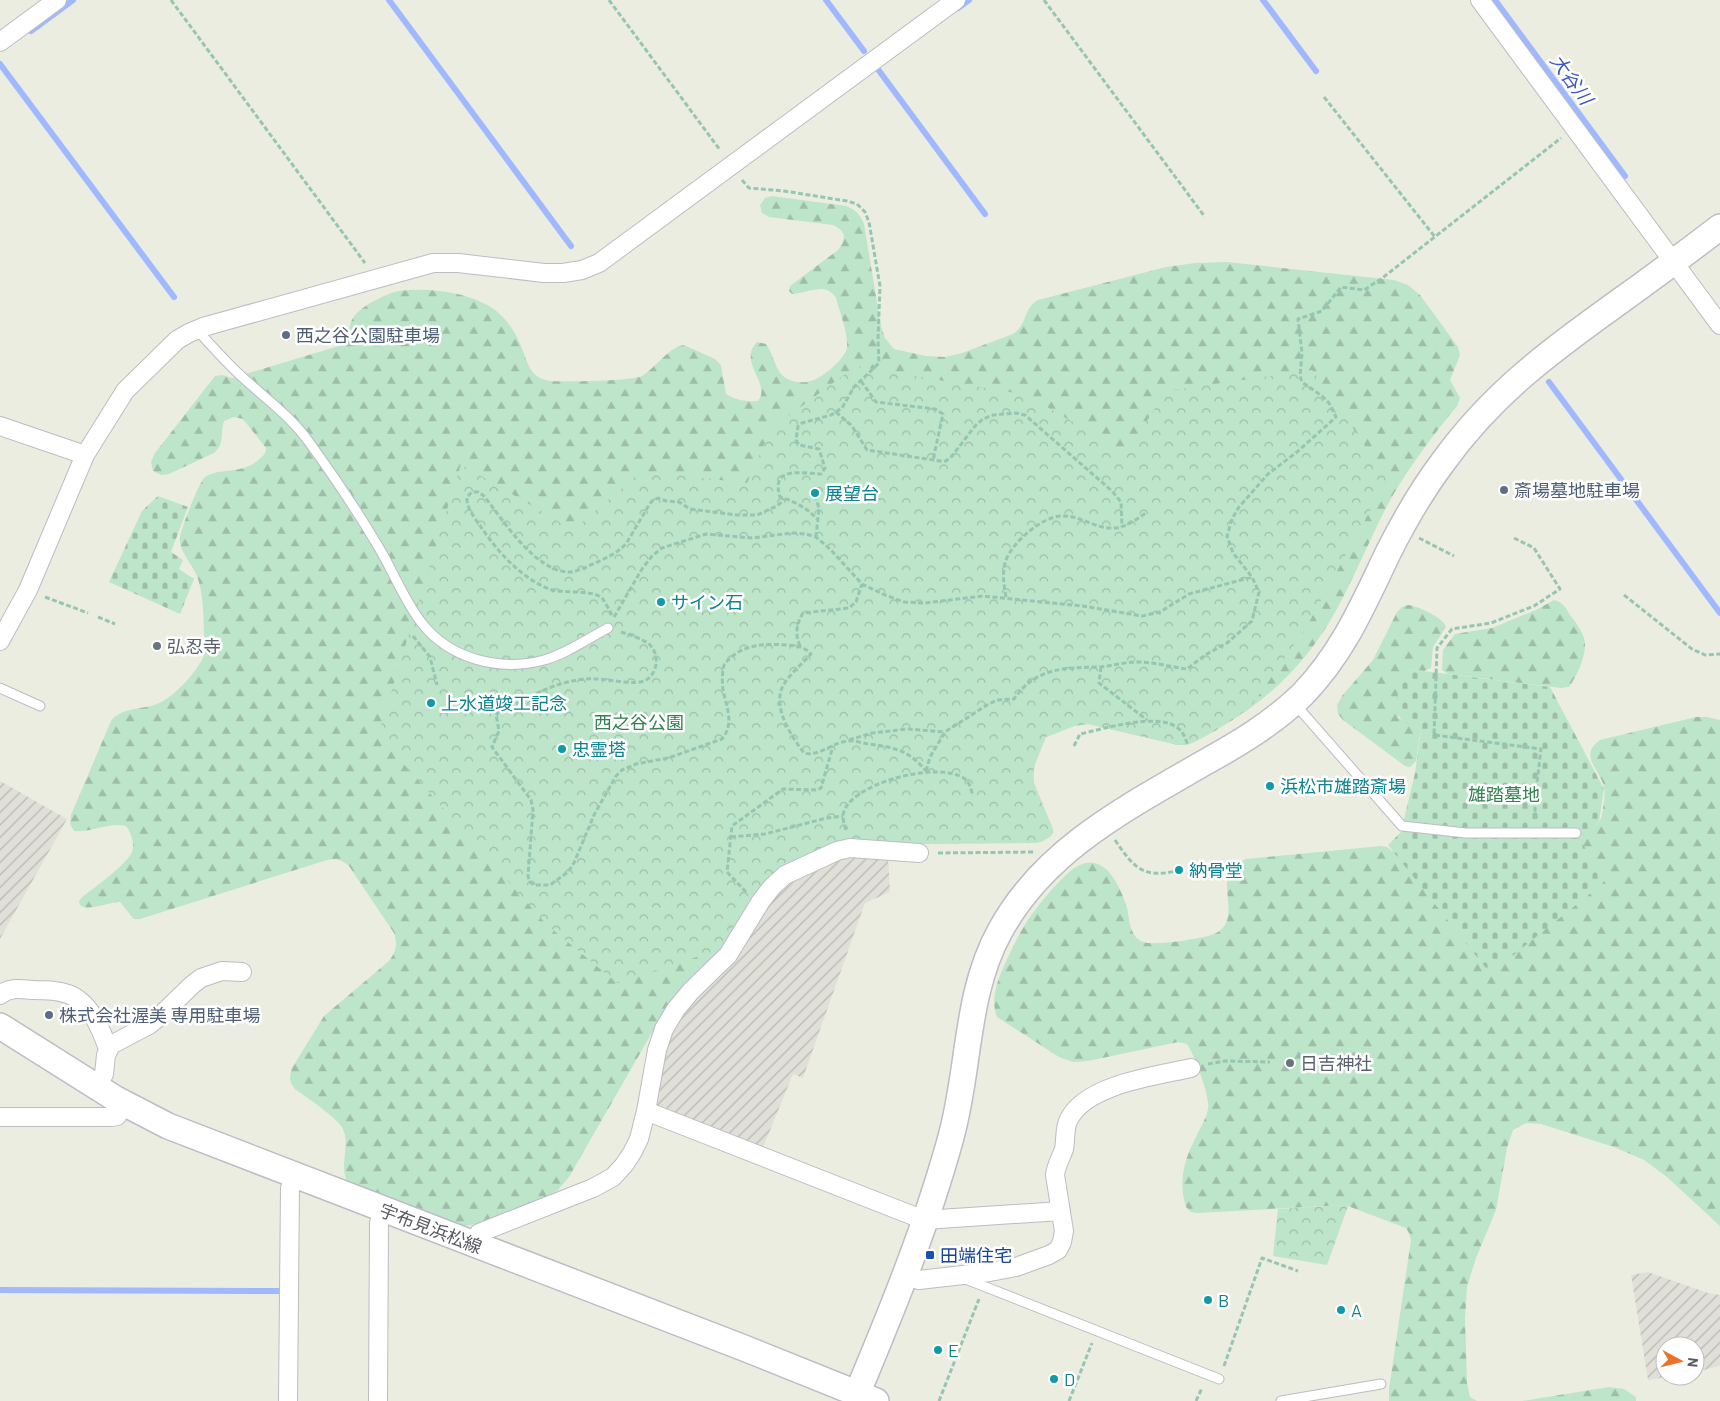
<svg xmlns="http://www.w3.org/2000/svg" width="1720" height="1401" viewBox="0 0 1720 1401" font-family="Barlow,'Noto Sans JP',sans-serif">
<defs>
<pattern id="industrial-furrows" width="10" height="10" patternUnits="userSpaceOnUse" patternTransform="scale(1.25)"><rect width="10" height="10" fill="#e0e0d9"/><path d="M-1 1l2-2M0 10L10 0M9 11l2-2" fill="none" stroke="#b9b9b3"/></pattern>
<pattern id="forest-firs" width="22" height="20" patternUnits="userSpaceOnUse" patternTransform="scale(1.25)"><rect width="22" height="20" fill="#bde5c9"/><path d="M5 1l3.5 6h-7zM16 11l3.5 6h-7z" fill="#9dbda7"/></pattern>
<pattern id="cemetery-stones" width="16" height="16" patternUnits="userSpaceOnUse" patternTransform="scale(1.25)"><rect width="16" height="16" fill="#bde5c9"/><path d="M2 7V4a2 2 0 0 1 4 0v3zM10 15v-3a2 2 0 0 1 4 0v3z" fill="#9dbda7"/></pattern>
<pattern id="park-crowns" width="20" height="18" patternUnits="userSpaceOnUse" patternTransform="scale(1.25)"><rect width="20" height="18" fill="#bde5c9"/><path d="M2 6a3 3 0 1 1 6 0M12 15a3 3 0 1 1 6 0" fill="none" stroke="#9dbda7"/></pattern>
</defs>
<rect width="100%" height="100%" fill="#ecede1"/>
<path fill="url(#industrial-furrows)" d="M0,781l67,38 -67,120z
M851,857l37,2 2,33 -25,11 -62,175 -10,-4 -31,76 -106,-42 10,-55 7,-21 11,-18 13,-17 38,-36 34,-55 10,-13 12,-10 14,-8 35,-15z
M1648,1272l60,21 12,2v71l-25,6v-26h-30v30h7l-24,4 -17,-105z"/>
<path fill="url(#forest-firs)" d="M772,196l74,10c10,4 14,8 18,18l17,102 4,12 9,11 32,7 19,1 17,-4 51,-19c15,-10 10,-26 25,-34l128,-33 29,-4 32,-1 167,18 14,5 12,10 38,52 2,8 -10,25 10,18 -3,8c-23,28 -45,57 -64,89 -23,41 -39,86 -63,126 -25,42 -61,78 -104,103 -15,9 -30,20 -48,21l-90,-21 -14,2 -28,11c-8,13 -14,30 -12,46l19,49 -3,5 -9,5 -121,2 -71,-6 -15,4 -54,26 -15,12 -11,16 -33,53 -37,36 -15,18 -100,174 -11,13 -14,8 -67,26 -13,2 -14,-3 -102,-40c-10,-17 3,-37 -5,-54 -4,-10 -37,-32 -48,-40 -6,-7 -6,-12 -3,-21l32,-52 65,-55c7,-10 9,-16 5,-28l-45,-67c-7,-6 -12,-8 -22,-6l-187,59h-6l-14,-17c-11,0 -33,10 -40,3l-1,-4 3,-4c11,-8 46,-34 50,-45 3,-9 -1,-19 -6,-26 -18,-4 -34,7 -52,5l-4,-7 1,-9 40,-94c11,-14 30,-11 46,-17 17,-7 37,-29 46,-46l2,-7c-2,-22 0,-51 -7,-72 -4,-14 -20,-27 -18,-42 1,-8 19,-55 25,-60 14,-10 36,-2 53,-17 5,-4 8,-6 8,-12l-23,-29 -9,-2 -10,4c-4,12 1,23 -10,32l-45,21 -8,1 -8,-4 -2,-9 4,-9 60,-77 7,-1 10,3 110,-33 4,-3c4,-9 2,-20 10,-28 8,-9 31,-21 43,-23 29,-4 72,1 96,19 11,8 21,23 26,36 7,17 9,33 30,35 14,1 80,0 91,-5 13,-8 28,-30 42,-31l31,14 6,6 5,29c9,6 21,8 32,7 14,-18 -21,-38 -1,-59l9,2c7,9 8,22 16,31 7,7 20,9 29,6 11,-3 34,-22 36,-33 1,-16 -7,-35 -11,-50 -10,-17 -27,-5 -44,-4l-3,-3 1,-5 48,-36c9,-11 8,-19 -5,-25l-64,-8 -7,-4 -2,-8 5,-7z
M1554,600c9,2 12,8 16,15 6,8 14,18 15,28 1,13 -8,33 -16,44l-8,1 -113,-14 -6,-4 1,-20 12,-16 37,-6 44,-18z
M1408,605c10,1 36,13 38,22l-13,20 -2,21 -7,3 -16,-2 -10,9v40l23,11 -5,32 -6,6 -5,-1 -62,-46 -5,-6 -1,-9 5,-9 31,-36 24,-48 5,-5z
M1696,717h11l13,3v506l-53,-49 -23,-17 -30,-13 -73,-23 -15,-1 -13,7 -6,18 -11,62 -20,48 -9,29 -2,32 2,64 3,14 7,4h-88v-12l22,-149 -2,-7 -3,-5 -61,-23 -147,8 -7,-1 -5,-5c-8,-25 -2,-47 10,-70 4,-9 10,-18 12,-28 3,-10 -14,-55 -21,-65l-9,-2 -90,19 -15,1 -14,-5 -62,-40c-9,-22 6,-49 15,-68 13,-29 33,-54 56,-76 30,-27 48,3 58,31 4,12 2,30 15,37 9,6 55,-2 67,-5 45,-11 -5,-65 38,-77l135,-13 6,1 5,4 191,-4 -1,-4c5,-11 17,-16 20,-28 1,-8 4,-20 2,-28 -4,-18 -26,-31 -4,-47z
M1609,1387l15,2 12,8v4h-114z"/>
<path fill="url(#cemetery-stones)" d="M158,496l30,11 -17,45 12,8 -4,9 15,10 -14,35 -71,-32 33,-71z
M1408,669l142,18 54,102 -5,33 -17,21 21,33 1,5 -3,4 -105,84 -6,1 -5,-3 -97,-122 13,-13 14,-59 6,-43c-8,-4 -21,-8 -24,-17l1,-35 3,-8z"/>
<path fill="url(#park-crowns)" d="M856,366l171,29 98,58 42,-62 145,-21 76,108 -81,148 -57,82 -55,34 -8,3h-9l-90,-21 -14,2 -28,11 -12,30 -1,8 1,8 19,46 -1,6 -11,7 -6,1 -115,1 -71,-6 -15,4 -54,26 -15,12 -12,16 -32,53 -104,34 -71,-59 -168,-189 83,-271 112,66 69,-59 105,12 24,-54z
M1345,1205l3,1 -21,59 -54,-9 5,-47z"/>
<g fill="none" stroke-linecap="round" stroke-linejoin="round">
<path stroke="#9fb8ff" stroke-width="6" d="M389,0l182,246
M826,0l38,51
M1263,0l53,71
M1495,0l130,176
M958,8l11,-8
M31,31l42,-31
M0,64l174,233
M877,68l108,146
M1549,382l171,231
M0,1290l279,1"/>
<defs>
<path id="lane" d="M197,330c14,15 27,30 42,44 23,22 51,41 70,68 26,36 51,73 73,111 13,23 23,48 39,69 28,37 79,50 123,38 22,-6 43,-21 64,-32
M0,688l40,18
M1295,704l107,122 64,7h110
M963,1278l256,101
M1281,1401l100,-17"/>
<path id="street" d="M1480,0l240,325
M0,42l57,-42
M0,426l85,29
M0,641l28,-51 57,-135 40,-64 52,-51 12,-7 14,-6 230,-64h25l86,10h19l19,-3 17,-7 357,-263
M0,995c9,-8 21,-6 33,-5 12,0 24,0 35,4 22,8 33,35 40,55
M97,1086l7,-12 2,-19 5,-10 38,-20 11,-9 32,-31 9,-7 21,-7 20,1
M646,1111l278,109 137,-9
M0,1117h111l6,-1 8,-12
M474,1244l5,-11 114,-45 20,-11 11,-12 8,-12 7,-14 7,-28 11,-61 7,-21 12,-20 15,-18 37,-36 33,-54 11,-14 13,-12 52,-24 13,-3 69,5
M905,1275l14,5 71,-8 26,-5 33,-12 9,-5 4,-8 2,-11 -9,-56c1,-10 6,-17 9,-26 2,-10 0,-21 5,-30 18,-35 87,-43 122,-51
M288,1401l2,-213 5,-12
M378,1401l1,-178 5,-13"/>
<path id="secondary" d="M0,1026l116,73 52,27 576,222 132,53
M857,1401v-7c35,-84 70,-169 94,-257 19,-68 14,-143 49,-206 44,-81 126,-123 202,-167 36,-20 70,-40 100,-69 41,-42 61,-90 86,-142 16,-32 34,-63 55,-91 49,-68 106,-110 173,-158 35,-25 70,-51 104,-77"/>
</defs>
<use href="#lane" stroke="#bcbcc3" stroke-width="11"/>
<use href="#street" stroke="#bcbcc3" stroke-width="20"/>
<use href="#secondary" stroke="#bcbdc5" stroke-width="28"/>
<path stroke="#96c6b2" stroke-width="3" stroke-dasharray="5 2.5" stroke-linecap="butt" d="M171,0l194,263
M609,0l111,150
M1044,0l161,217
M1324,97l111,140
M742,180l7,8 35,3 63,10 10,3 8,8 4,10 11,64 -2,53 1,24 -25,24 -12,21 -11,7 -29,8 -4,3 -2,14 3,5 20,4 6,19 -4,6c-20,-1 -51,-8 -41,23 16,5 27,11 38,23
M861,381l15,21 59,7 8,5 -10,46
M836,412l16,14 15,24 73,11h6l6,-5 23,-30 8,-7 10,-4 23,-2 9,2 87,76 9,11 1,25
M816,537l3,-29 -3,-9
M1419,538l35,18
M1514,538l20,10 26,41 -26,17 -43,17 -39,6 -15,19 -3,87 107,14 -6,50v20
M1624,595l68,54 13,6 15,-1
M45,597l43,16
M1006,597c-2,-12 -4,-22 -1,-34 5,-19 37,-47 57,-47 17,-1 32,12 49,12 13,1 24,-8 35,-15
M612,615c-3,-5 -6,-12 -10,-17 -10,-9 -40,-4 -53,-9 -29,-12 -51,-37 -68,-62 -6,-9 -15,-19 -14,-30l5,-5h6l6,4c19,24 53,78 87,76 8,-1 15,-5 22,-8 13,-6 23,-10 33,-20l23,-39 3,-4 6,-3 8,3 13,1 11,7 47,6h20l20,-9 8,-7
M98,617l17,7
M614,617l28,-48 10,-13 10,-8 44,-14 46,4 40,-5 14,1 10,3 14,12 32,35 23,11 19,7 21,1 58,-7 100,10 59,10 18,-4 29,-18 63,-17
M621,632c9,3 20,6 28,12 11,10 9,29 -3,36 -9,6 -38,-1 -50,-1 -36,-2 -69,20 -100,35l3,17 -7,16 39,53 2,10 -5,66 2,6 4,3h16l18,-13 6,-9 20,-48 22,-39 6,-6 14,-6 32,-6 54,-19c13,-16 4,-32 1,-50 -1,-8 -1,-16 1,-24 14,-20 39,-22 62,-20 10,1 18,1 25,9 -9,10 -23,21 -29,34 -9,21 10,49 22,65 15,4 29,-11 44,-12 6,-1 14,2 20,3 25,3 41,6 58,27
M413,636l17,21 7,28
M800,646c-5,-11 -4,-22 3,-33l46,-5 7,-6 6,-18
M1101,667l-2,16 48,37
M849,740l23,-7 36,-4 37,3
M1074,746l6,-12c23,-5 80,-23 99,-5 5,4 7,11 9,17
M926,771l4,-14 15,-25 42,-27 10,-5 17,-1c22,-32 50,-31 85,-32 13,-1 26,-5 39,-5 16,0 33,5 49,7l18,-14 22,-12 25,-22 7,-29 -7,-15 -19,-24 -6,-17 5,-17 7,-12 29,-33 29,-22 39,-35 -7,-14 -7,-7 -20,-14 -2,-6 2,-23 -4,-34 24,-8 19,-24 23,3 17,-11 180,-141
M846,830c-2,-6 -4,-12 -2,-19 11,-29 97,-51 121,-32 5,4 6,11 8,17
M731,837l34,-3 62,-16 16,-2
M1115,840c18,26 27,39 61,31
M938,853l96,-1
M746,892l-19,-20 5,-46 51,-37 34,1 4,-2 12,-42
M1208,1064l17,-3 45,1
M1224,1366l38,-108 36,13
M939,1401l40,-102
M1069,1401l23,-58
M1196,1401l6,-13"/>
<use href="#lane" stroke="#fff" stroke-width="9"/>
<use href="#street" stroke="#fff" stroke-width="18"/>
<use href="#secondary" stroke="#fff" stroke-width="25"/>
</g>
<g fill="#5c6f8a" stroke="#fff" stroke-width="2">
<circle cx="286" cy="335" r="5"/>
<circle cx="1504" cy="490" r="5"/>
<circle cx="49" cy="1015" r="5"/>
</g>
<g fill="#0f9aa8" stroke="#fff" stroke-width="2">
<circle cx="815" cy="493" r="5"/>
<circle cx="661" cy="602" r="5"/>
<circle cx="431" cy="703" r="5"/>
<circle cx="562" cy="749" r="5"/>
<circle cx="1270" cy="786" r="5"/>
<circle cx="1179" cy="870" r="5"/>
<circle cx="1208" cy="1300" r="5"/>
<circle cx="1341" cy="1310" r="5"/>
<circle cx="938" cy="1350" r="5"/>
<circle cx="1054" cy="1379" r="5"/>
</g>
<g fill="#6b7280" stroke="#fff" stroke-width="2">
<circle cx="157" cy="646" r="5"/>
<circle cx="1290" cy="1063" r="5"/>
</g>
<rect fill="#1a4fb4" stroke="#fff" stroke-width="2" x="925" y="1250" width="10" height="10" rx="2.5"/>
<g text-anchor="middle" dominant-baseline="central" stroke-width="5" stroke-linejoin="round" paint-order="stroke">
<g font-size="18" fill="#4e5e75" stroke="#fff" text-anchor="start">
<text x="296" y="335">西之谷公園駐車場</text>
<text x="1514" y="490">斎場墓地駐車場</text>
<text x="59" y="1015">株式会社渥美 専用駐車場</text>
</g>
<g font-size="18" fill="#0d838f" stroke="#fff" text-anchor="start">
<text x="825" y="493">展望台</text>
<text x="671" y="602">サイン石</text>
<text x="441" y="703">上水道竣工記念</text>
<text x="572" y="749">忠霊塔</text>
<text x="1280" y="786">浜松市雄踏斎場</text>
<text x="1189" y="870">納骨堂</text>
<text x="1218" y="1300">B</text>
<text x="1351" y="1310">A</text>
<text x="948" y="1350">E</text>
<text x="1064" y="1379">D</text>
</g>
<g font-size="18" fill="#5b616d" stroke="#fff" text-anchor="start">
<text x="167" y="646">弘忍寺</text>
<text x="1300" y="1063">日吉神社</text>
</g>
<g font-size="18" fill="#32814e" stroke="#fff">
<text x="639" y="722">西之谷公園</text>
<text x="1504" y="794">雄踏墓地</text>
</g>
<g font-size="18" fill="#5a5b62" stroke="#fff">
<text transform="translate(431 1228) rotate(21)">宇布見浜松線</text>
</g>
<g font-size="18" fill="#164399" stroke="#fff" text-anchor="start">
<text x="940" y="1255">田端住宅</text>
</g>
<g font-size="19" font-style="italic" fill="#4058c4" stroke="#fff">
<text transform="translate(1572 79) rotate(54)">大谷川</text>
</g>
</g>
<g transform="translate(1680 1361) rotate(97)"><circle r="24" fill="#ffffff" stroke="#bdbdc0"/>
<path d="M0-4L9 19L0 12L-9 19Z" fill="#eb7329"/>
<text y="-8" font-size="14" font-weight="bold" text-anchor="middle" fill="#5a5b62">N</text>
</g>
</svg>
